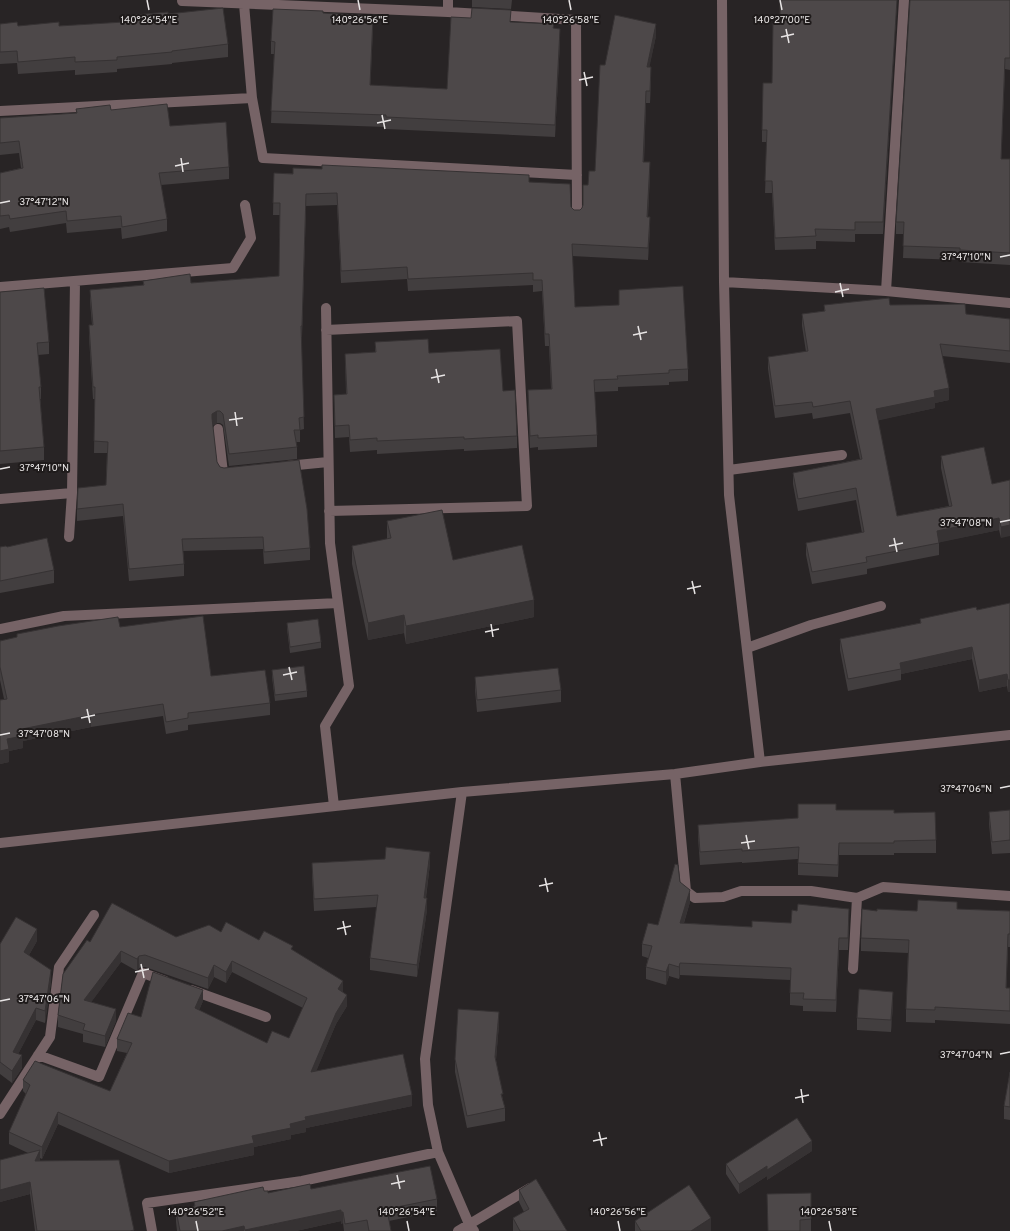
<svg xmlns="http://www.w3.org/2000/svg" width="1010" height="1231" viewBox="0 0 1010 1231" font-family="Overpass,sans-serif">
<rect width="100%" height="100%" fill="#282425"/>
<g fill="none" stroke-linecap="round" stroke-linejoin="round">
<path stroke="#766366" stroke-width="10" d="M722,0l2,282 5,213 31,267
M182,1l266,11 128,8 1,196
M244,4l8,94 11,60 314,17
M448,12v-12
M0,111l252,-13
M724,282l162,9 124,12
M0,287l233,-19 18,-30 -6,-33
M886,291l18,-291
M326,308l4,235 19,143 -24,40 9,80
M326,330l191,-9 10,185 -198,5
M218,429l5,44 8,-1
M287,466l41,-4
M729,470l113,-15
M0,499l72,-6 3,-212
M69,537l3,-44
M0,629l64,-13 274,-13
M747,648l64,-23 70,-19
M675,774l11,117 9,7 28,-1 18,-6h70l46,7 26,-11 127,9
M462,792l-37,267 3,46 10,47 31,72 5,7
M0,843l462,-51 213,-18 85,-12 250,-27
M853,969l4,-71
M191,990l75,27
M38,1055l61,22 44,-104 22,8
M0,1114l50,-77 9,-70 35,-52
M152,1231l-5,-28 155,-22 136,-29
M458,1231l72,-43"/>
</g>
<path fill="#423e3f" d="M472,0h40l-1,9 -39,-2z
M897,0l-14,234h-28v8l-39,-1v8l-41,1 -3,-57h-7l2,-51h-5v-12l10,-47 8,-60z
M1010,0v70l-5,-1 -4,90h9v106l-50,-3v-2l-57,-2 1,-24h-8v-12z
M323,13l50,15 -3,57 77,4 64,-67 43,6 6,13 -5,96 -169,-8v-2l-115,-4 3,-69h-3v-13z
M168,14l60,30v13l-56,6v1l-55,5v3l-42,3v-5l-57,4 -1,-11 -17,1v-40l18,2h41l65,-4v-6z
M656,36l-7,31 2,12 -1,24h-4l-2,59 6,12 -2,43 2,12 -2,31 -76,-4 3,51 44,-2v-15l69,79v12l-19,1v3l-51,2v4l-24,1 3,43v12l-59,3v-3l-8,1 -2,-46v-12l23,-1 -2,-43h-4l-3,-55 -9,1v-7l-125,6 -1,-12 -66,4 -4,-78 -31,1 -4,131h-1l3,92 -4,1v12h-4l1,5v12l-68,7 -6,-41 -3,-2h-3l-5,3 5,36 3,5 90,81v12l-46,4 -1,-15 -80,2 1,13v12l-55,5 -6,-65 -46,5v-12l29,-24 1,-32h-13l1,-54h-2l-4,-62v-12h3l-2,-24v-11l53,-5v-4l48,2 88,-7 1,-61h-7l1,-42 255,9 42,25 3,3h6l2,-2 6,-23 7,-14 10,-106z
M76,109l35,1 59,16 59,41v12l-68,6 6,34v12l-45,8 -1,-11 -54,5 -1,-10 -56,9 -1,-5 -9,2v-56l21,-5 -2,-15 -19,2v-37l76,-5z
M0,292l49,50v12l-11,1 3,32v12h-1l4,48v13l-44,4z
M824,305h66l76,9 44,5v44l-68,-7 7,44 -14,3v5l-57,12 19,96 52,-10 -8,-38v-12l51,28 18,-4 -9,58 -2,-8 -60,12v13l-72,14v5l-55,10 -6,-29v-12l56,-10 -6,-33 -58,11 -5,-27v-11l67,-14 -10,-46 -37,6 -1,-6 -37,5 -7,-49v-12l38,-5 -4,-26v-12l22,-3z
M375,342l54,11 74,38 14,45v12l-53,3v-2l-87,5v-4l-27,2 -1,-15 -14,1 -1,-43 12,-1 -1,-40 30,-2z
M387,521l66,39 81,57 -128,27 -2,-11 -36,7 -16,-76v-18l35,-7z
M0,547h7l47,23v13l-54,10z
M1010,603v89h-2l-1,-6 -28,6 -7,-33 -71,15v6l-53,11 -8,-41v-11l80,-16v-4l57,-9z
M287,623l34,19v6l-31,5 -3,-24z
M120,627l91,49 59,27v12l-82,10v5l-22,4 -3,-18 -72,11 -68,14v7l-14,3v11l-9,2v-64l4,-1 -4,-19v-39l17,-4v-3z
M272,670l35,21v6l-32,4 -3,-24z
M475,677l86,13v12l-84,10 -2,-22z
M836,810l58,3 42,27v13h-42v2h-55l-1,22 -40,-2v-16l-56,4v-1l-42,3 -2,-28v-12l100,-7z
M1010,810v43l-18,1 -3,-30v-12z
M312,863l118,1 -4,34 1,12 -10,67 -47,-7v-12l7,-51 -63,4 -2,-36z
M680,882l10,20 -6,21 68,4 39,-4 58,-1 -1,28h-9l-3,62 -33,-1v-5l-13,-1v-25l-110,-5 -1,4 -10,-3 -3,9 -20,-6v-12l2,-9 -6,-2v-12l16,-19z
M957,909l53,2v36h-2l-2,41h4v36l-75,-4v3l-29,-1v-13l2,-56 -47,-2v-13l16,-27h40z
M221,932l38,8 34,10 50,42 4,14 -11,18 -20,47 96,35 -106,22v4l-15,3v4l-37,8v8l-85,18 -111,-49 -16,35 -2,-1v3l94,70h-99l-5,-37 -30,8v-42l28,-7 -19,-9v-12l17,-38 -3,-3v-11l87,11 17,-38 -10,-2v-12l24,-22 62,-16 -4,9 68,33 22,-5 14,-30 -71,-36 -6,11 -12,-6 -6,12 -63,-22 -6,1 -2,3 -16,-9 -30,40 25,19 -11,26 -22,-5v-8l-25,-7v-12l32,-73 86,-5z
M37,941l-8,14 22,27 -6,41 -9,-3 -18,34 4,14 -10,15 -12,-9v-130z
M893,1004l-2,28 -34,-2v-12z
M499,1024l-3,36 7,41 2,7v13l-38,7 -12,-56v-13z
M1010,1072v48l-6,-1v-13z
M812,1151l-45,29v-4l-28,18 -13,-20v-10z
M311,1189l126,10v12l-48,10 2,10h-47l-1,-8 -2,1v-3l-45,10h-119l-1,-9v-12l18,-4v-4l70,-11 4,2z
M519,1190l48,41h-54v-13l11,-6 -5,-10z
M811,1193v38h-43z
M635,1221l76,9 -1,1h-75z"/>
<path fill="#363233" d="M897,0l-14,234v-12z
M373,16v12l-3,70v-13z
M656,24v12l-9,43v-12z
M560,29v12l-5,96v-12z
M1005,58v11l-4,102v-12z
M651,67v12l-1,24v-12z
M646,91v12l-3,71v-12z
M650,162v12l-3,55v-12z
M650,217v12l-2,31v-12z
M949,388v12l-14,3v5l-59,13v-12l58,-18z
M217,411v12l-5,3v-12z
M999,518v12l-62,13v-12z
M1010,525v11l-9,2v-11z
M534,600v17l-128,27v-18z
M404,615v18l-36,7v-17z
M972,647v12l-71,15v-5l-1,-6z
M1007,674v12l-28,6v-12z
M1008,680h2v12h-2z
M91,715v12l-68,14v7l-14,3v11l-9,2v-13l7,-12 15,-10z
M839,843v12l-1,22v-12z
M430,852v12l-6,46v-12z
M690,890v12l-10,33v-12z
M427,898v12l-10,67v-12z
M849,909v13l-1,28v-12z
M37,929v12l-13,23v-12z
M1008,934v13l-2,54v-13z
M839,938v12l-3,62v-12z
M121,951v11l-37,50v-12z
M139,956v12l-2,3v-12z
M232,961v11l-6,11v-11z
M680,963v12l-1,4v-12z
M669,964v12l-3,9v-13z
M214,965v12l-6,12v-11z
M51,970v12l-6,41v-12z
M343,981v12l-5,-4z
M203,990v11l-8,19v-12z
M893,992v12l-2,28v-12z
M347,995v11l-11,18 -25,60v-12l25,-59z
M36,1008v12l-23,44v-12z
M116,1009v12l-11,26v-11z
M499,1012v12l-4,45v-12z
M22,1055v13l-10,15v-12z
M412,1095v11l-106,22v4l-15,3v4l-37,8v8l-85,18v-12l83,-25 38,-12 15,-7z
M58,1112v12l-16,35v-12z
M812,1141v10l-45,29v-10z
M40,1150v12l-5,-1z
M767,1166v10l-28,18v-10z
M30,1182v12l-30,8v-12z
M341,1210v11l-45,10h-51v-1z
M341,1212h2v11l-2,1z
M711,1218v12l-1,1h-19z
M244,1226v5h-22z"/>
<path fill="#4d4849" stroke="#363233" d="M780,0h117l-14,222h-28v8l-40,-1 1,7 -41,2 -3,-57h-7l2,-51h-5l1,-47h9l1,-60h7z
M910,0h100v58h-5l-4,101h9v94l-50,-3v-2l-57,-2 1,-24h-8z
M223,8l5,36 -56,7v1l-55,5v3l-42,2v-5l-57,5 -1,-11 -17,1v-28l17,-2 1,4 41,-4v4l65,-4v-6l44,-4v2z
M472,8l39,2 -1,12 44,2 -1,4 7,1 -5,96 -169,-8v-2l-115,-4 4,-69 -4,-1 2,-32 50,2v2l50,3 -3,69 77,4 4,-72 20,1z
M615,15l41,9 -9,43h4l-1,24h-4l-3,71h7l-3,55h3l-2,31 -76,-4 3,63 44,-2v-15l64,-4 5,83 -19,1v3l-52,3 1,3 -24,1 3,55 -59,3v-3l-8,1 -2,-46 24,-1 -3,-55h-4l-3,-54h-9v-7l-125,6 -1,-12 -66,4 -4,-78 -31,1 -4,132h-1l3,91 -5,1 1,12h-6l3,17 -68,7 -6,-40 -3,-3h-3l-5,3v4l5,44 3,5 4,1 75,-8 8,49 3,39 -46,4 -1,-15 -81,2 2,25 -55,5 -6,-65 -46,5 1,-21 28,-3 2,-43 -14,-1 1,-54h-2l-4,-62h4l-3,-35 54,-5 -1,-4 47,-7 1,9 88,-7 1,-73h-7l1,-30 19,1v-6l29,1v-4l207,10v7l41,2 1,23 3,3h6l2,-2 1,-3v-20h5l1,-14h6l5,-106h5z
M167,104l3,22 56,-4 3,45 -70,6 8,46 -45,8 -1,-11 -54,5 -1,-10 -56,8 -1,-4 -9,1v-43l23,-5 -4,-27 -19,2v-25l77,-5 -1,-4 34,-4 1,5z
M44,288l5,54 -12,1 4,44h-2l5,60 -44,4v-159z
M889,298l1,7 75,-1 1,10 44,5v32l-70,-7 9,44 -15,3 1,6 -59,12 21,107 55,-10 -11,-50 43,-9 8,37 18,-4v45l-9,2 -2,-9 -62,13 2,12 -73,14 1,5 -55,10 -6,-29 58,-11 -8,-44 -58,11 -5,-26 69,-14 -12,-58 -37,6 -1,-5 -37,4 -7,-49 40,-6 -6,-37 23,-3 -1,-6z
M428,339l1,14 71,-4 3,42 12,-1 2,46 -53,3v-2l-87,4v-3l-27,2 -1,-15 -14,1 -1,-31 13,-1 -2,-40 31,-2 -1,-10z
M442,510l11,50 69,-15 12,55 -128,26 -2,-11 -36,8 -16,-77 39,-8 -4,-17z
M47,538l7,32 -54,11v-34l6,-1 1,1z
M1010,603v77h-2l-1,-6 -28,6 -7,-33 -72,16 1,6 -53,10 -8,-40 81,-16 -1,-4 56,-12 1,3z
M203,616l8,60 54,-6 5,33 -82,10v5l-22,4 -3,-18 -72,11 -69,14 1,7 -16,3 2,10 -9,2v-51l7,-1 -7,-32v-26l17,-4v-3l41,-8 60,-9 2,10z
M318,619l3,23 -31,5 -3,-24z
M304,666l3,25 -32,4 -3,-25z
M558,668l3,22 -84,10 -2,-23z
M798,804h38v6h58v3l41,-1 1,28 -42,1v2h-55l-1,22 -40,-2 1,-16 -57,4v-2l-42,3 -2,-27 100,-7z
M1010,810v30l-18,2 -3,-30z
M386,847l44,5 -6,46h3l-10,67 -47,-7 8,-63 -64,4 -2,-36 73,-4z
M675,864l3,1 2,17 10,8 -10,33 72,4v-6l39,2 1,-13 5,1 1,-7 51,5 -1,29h-9l-3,62 -33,-1 1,-6h-14l1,-25 -111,-5 -1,4 -10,-3 -3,8 -20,-5 6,-21 -10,-2 6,-21 10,2z
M918,900l39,2v7l53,2v23h-2l-2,54h4v23l-75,-4v3l-29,-1 3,-69 -48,-2 1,-29 15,2v-2l40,2z
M112,903l64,34 33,-12 12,7 5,-10 33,18 5,-9 29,15 -2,3 52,32 -5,8 9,6 -11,18 -25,59 92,-18 9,41 -107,22 1,3 -16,4 1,4 -39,8 2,7 -85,18 -111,-49 -16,35 -33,-15 21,-47 -7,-5 12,-19 75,30 22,-48 -15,-4 11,-26 13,4 12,-45 50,18 -8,18 72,35 5,-12 17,7 18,-40 -75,-37 -6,11 -12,-7 -6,13 -63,-23 -6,1 -2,3 -16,-8 -37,49 32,9 -11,27 -22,-6 2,-6 -27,-9 5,-41 24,-34 3,2z
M16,917l21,12 -13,23 27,18 -6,41 -9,-3 -23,44 9,3 -10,16 -12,-9v-118z
M859,989l34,3 -2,28 -34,-2z
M458,1009l41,3 -4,45 8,37h-2l4,14 -38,8 -12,-57z
M1010,1072v35l-6,-1z
M797,1118l15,23 -45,29v-4l-28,18 -13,-20z
M40,1150l-5,11 84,-1 15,70 -4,1h-93l-7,-49 -30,8v-30z
M430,1166l7,33 -50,10 4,22h-22l-2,-11 -22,4 -2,-12h-2v-2l-96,20 -1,-4 -22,5h-42l-4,-21 19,-4 -1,-4 69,-15 1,4h4v2l42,-9 1,5z
M536,1179l31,52h-47l-7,-13 16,-9 -10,-19z
M689,1185l22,33 -20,13h-50l-6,-10z
M811,1193v26l-11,1v11h-32l-1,-37z"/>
<path fill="none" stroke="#e8e5e5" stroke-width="1.5" d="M147,0l2,10M358,0l2,10M569,0l2,10M780,0l2,10M786,29l3,14M781,37l13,-3M584,72l3,14M579,80l14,-3M382,115l3,14M377,123l14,-3M181,158l2,14M175,166l14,-3M0,203l10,-2M1000,257l10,-2M840,283l3,14M835,292l14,-3M638,326l3,14M633,335l14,-3M436,369l3,14M431,378l14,-3M235,412l2,14M229,420l14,-2M0,469l10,-2M1000,522l10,-2M894,538l3,14M889,546l14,-3M692,581l3,13M687,589l14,-3M491,624l2,13M485,632l14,-3M289,667l3,13M283,675l14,-3M87,709l3,14M81,718l14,-3M0,735l10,-2M1000,788l10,-2M746,835l3,14M741,843l14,-2M545,878l3,14M539,886l14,-3M343,921l3,14M337,929l14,-3M141,964l3,14M135,972l14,-3M0,1001l10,-2M1000,1054l10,-2M801,1089l2,14M795,1098l14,-3M599,1132l3,14M593,1141l14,-3M397,1175l3,14M391,1184l14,-3M196,1221l2,10M407,1221l2,10M618,1221l2,10M829,1221l2,10"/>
<g font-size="10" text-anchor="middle" fill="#e8e5e5" stroke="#1f1b1b" stroke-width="4" stroke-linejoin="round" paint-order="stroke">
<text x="149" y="23">140°26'54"E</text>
<text x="360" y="23">140°26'56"E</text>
<text x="571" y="23">140°26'58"E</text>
<text x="782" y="23">140°27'00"E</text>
<text x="44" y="205">37°47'12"N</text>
<text x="966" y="260">37°47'10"N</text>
<text x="44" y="471">37°47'10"N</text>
<text x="966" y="526">37°47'08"N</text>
<text x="44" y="737">37°47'08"N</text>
<text x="966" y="792">37°47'06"N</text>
<text x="44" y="1002">37°47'06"N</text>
<text x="966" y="1058">37°47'04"N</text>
<text x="196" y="1215">140°26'52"E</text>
<text x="407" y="1215">140°26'54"E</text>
<text x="618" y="1215">140°26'56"E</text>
<text x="829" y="1215">140°26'58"E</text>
</g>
</svg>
